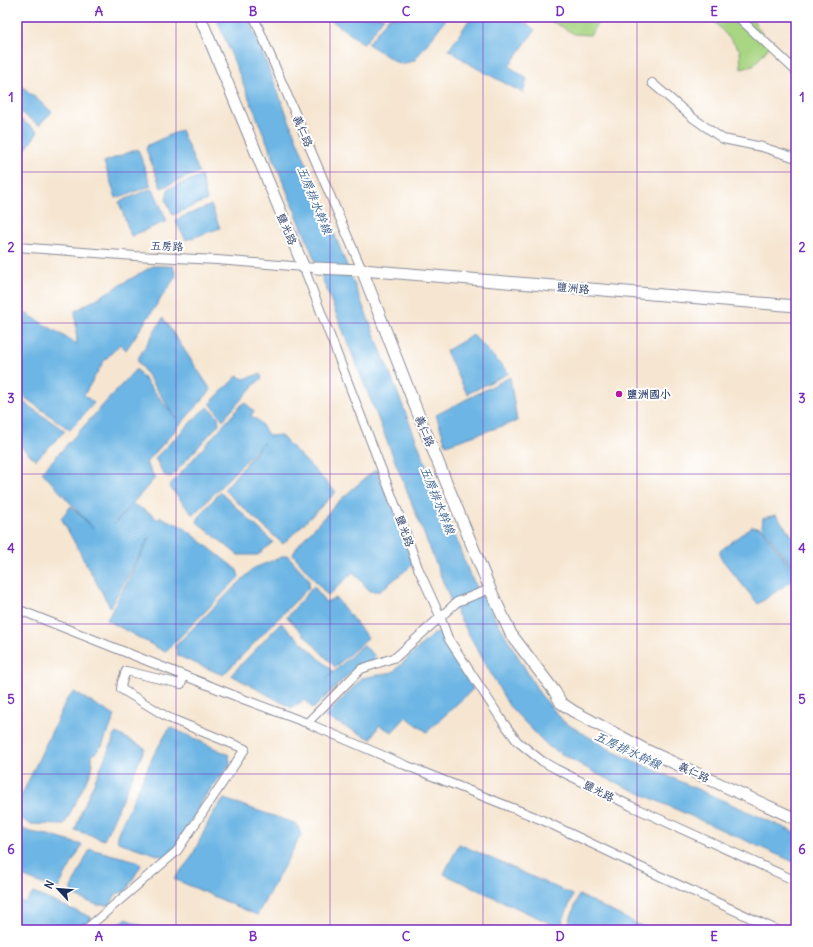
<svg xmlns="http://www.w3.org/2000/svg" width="813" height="947" viewBox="0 0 813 947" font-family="Delius,'LXGW WenKai TC',sans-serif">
<rect width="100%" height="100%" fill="#fff"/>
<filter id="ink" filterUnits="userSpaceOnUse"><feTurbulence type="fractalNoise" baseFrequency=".025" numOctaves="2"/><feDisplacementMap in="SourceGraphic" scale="8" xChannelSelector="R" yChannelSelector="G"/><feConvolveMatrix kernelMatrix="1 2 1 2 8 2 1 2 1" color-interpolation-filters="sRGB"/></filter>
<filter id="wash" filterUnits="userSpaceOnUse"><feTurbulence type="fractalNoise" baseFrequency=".012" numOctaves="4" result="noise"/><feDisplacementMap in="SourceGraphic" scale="16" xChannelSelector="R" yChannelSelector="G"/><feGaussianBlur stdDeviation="0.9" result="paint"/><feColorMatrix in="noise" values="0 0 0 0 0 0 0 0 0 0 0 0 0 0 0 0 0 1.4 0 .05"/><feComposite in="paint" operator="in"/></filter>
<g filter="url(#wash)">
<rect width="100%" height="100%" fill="#f6e6d1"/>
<path fill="#a9d683" stroke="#628270" d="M541,17h60l-11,18 -16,-1 -15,-9z
M714,17h37l19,29 -17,20 -12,3 -1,-19 -27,-30z"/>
<path fill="#6cb5e4" stroke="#4472a1" d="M216,17h32l222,558 70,119 24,28 50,30 182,81v30l-199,-89 -49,-28 -39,-40 -57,-102 -144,-361z
M335,17h49l-20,27 -32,-23z
M389,17h54l3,2 -32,42 -15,3 -31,-20z
M471,17c22,0 47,-3 64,13l-26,36 18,13 -4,14 -50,-27 -24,-16z
M17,82l35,30 -13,13 -22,-15z
M17,117l21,15 -13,18 -8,-6z
M181,130l18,42 -38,16 -15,-39 2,-4z
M138,149l13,37 -35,12 -12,-36z
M201,176l6,24 -34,15 -7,-15 2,-11z
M150,189l4,2 13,30 -36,15 -12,-34z
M211,205l9,23 -34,12 -11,-20z
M153,266h20l3,10 -50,74 -6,-6 -16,17 -20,34 10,8 -24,27 -53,-38v-73l5,-8 55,33 -2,-33z
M163,318l48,72 -65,73 9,15 -41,46 19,-20 20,11 5,5 2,-3 23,10 54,43 2,7 -74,75 -58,-32 43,-83 -40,70 -49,-89 10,-12 22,22 -51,-56 94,-103 40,49 -39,-58z
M473,335l36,38 -42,21 -21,-43z
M260,374l2,4 -9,8 -30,34 -13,-17 27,-27 7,3z
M510,377l7,44 -71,24 -10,-30z
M17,398l48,33 -29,29 -19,-17z
M244,402l10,9 -3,5 8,5 10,15 11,-1 56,57 -53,52 -59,-54 40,-48 -71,73 -24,-29z
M208,407l10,10 1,7 -48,53 -7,-2 -9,-17 45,-45z
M376,469l40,93 -36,29h-10l-17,-19 -25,24 -35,-42 6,-10 42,-45z
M220,492l53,50 -15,13h-20l-41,-33 2,-5z
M776,515l20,26 -1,29 -33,-43 1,-9z
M752,526l9,2 32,42 1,9 -36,25 -38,-47v-6z
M287,555l22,24v8l-86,88 -45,-19 -3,-10 79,-78z
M314,586l11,16 11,-4 32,40 -33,29 -48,-50z
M281,623l52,48 -7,8 37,-34 12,11 -3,6 -14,3 -45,44 -9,-9 -12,8 -61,-33z
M440,631l33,58 -46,43 -21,-15 -14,15 -13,-7 -8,14 -46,-22 37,-39 31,-6 39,-37z
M74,692l41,24 -13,30 -10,10v14l-28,55 -34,-1 -13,-8v-11l50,-106z
M170,727l59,28 1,10 -25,31 -35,63 -52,-17 -1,-7 36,-79z
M116,733l29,15 -41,92 -29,-10 7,-20z
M224,799l73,25 4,11 -44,80 -83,-36 17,-21 22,-45z
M17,827l13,5 18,3 34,10 -25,45 -40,-16z
M459,844l114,51 -13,33 -116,-54z
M90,849l47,12 4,4 -15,26 -10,3 -6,11h-13l-25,-10v-9z
M33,893l58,24 -6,13h-68v-31l8,4z
M579,895l70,35h-83z
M126,919l25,11h-44z"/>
</g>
<g filter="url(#ink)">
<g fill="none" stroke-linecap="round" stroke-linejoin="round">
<defs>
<path id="street" d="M254,17l108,253
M738,17l58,54
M652,83l41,35 30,21 39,8 34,11
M17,247l118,9 82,4 99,8
M304,268l99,257 15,43 22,48 8,22 55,84 14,19 25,20 14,8 75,37 165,75
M17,609l226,90 64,24 98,42 135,54 113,54 124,57
M307,723l54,-54 35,-12 61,-55 33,-13
M85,930l92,-79 68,-102 -76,-31 -48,-29 1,-7 4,-11 55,13 3,-8"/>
<path id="secondary" d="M200,17l104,251
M316,268l46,2 434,36
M362,270l53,136 75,183 21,45 44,58 6,11 12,8 73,39 150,69"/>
</defs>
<use href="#street" stroke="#888a98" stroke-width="10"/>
<use href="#secondary" stroke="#888a98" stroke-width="13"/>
<use href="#street" stroke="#fff" stroke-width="8"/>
<use href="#secondary" stroke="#fff" stroke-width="11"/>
</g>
</g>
<path fill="none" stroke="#7b2cbf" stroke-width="1" stroke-opacity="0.55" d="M176,17v913M330,17v913M483,17v913M637,17v913M17,172h779M17,323h779M17,474h779M17,624h779M17,774h779"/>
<circle fill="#b5179e" stroke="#fff" stroke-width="1.5" cx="619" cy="394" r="4"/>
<g text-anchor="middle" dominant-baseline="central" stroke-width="4" stroke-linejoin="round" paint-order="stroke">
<g font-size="11" fill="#1b2f5e" stroke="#fff">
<text transform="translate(303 131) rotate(67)">義仁路</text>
<text transform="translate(287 229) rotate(67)">鹽光路</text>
<text transform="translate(167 246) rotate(2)">五房路</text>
<text transform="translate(573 288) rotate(5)">鹽洲路</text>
<text transform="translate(425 431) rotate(68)">義仁路</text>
<text transform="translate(405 531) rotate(70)">鹽光路</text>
<text transform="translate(694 772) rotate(25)">義仁路</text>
<text transform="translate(599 791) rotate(27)">鹽光路</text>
</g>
<g font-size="11" font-weight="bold" fill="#1b2f5e" stroke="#fff" text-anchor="start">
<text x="627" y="394">鹽洲國小</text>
</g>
<g font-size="12" font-style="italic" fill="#375e8d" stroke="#fff">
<text transform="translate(315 200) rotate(68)">五房排水幹線</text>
<text transform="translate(438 500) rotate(68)">五房排水幹線</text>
<text transform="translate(628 750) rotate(25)">五房排水幹線</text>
</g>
</g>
<rect width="813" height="947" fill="none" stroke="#fff" stroke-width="44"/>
<g transform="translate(58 889) rotate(296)" stroke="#ffffff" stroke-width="3" paint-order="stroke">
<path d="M0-3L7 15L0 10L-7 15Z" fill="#1b2f5e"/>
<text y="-6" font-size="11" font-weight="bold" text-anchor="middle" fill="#1b2f5e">N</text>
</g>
<rect x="22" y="22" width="769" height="903" fill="none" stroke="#7b2cbf" stroke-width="1.5"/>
<g font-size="13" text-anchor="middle" font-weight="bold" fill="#7b2cbf">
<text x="99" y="16">A</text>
<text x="253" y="16">B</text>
<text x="406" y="16">C</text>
<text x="560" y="16">D</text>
<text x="714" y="16">E</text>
<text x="11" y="102">1</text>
<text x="802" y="102">1</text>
<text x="11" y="252">2</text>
<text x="802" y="252">2</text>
<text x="11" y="403">3</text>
<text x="802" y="403">3</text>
<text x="11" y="553">4</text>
<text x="802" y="553">4</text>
<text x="11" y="704">5</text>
<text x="802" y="704">5</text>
<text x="11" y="854">6</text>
<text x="802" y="854">6</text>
<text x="99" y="941">A</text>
<text x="253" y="941">B</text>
<text x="406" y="941">C</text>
<text x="560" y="941">D</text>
<text x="714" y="941">E</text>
</g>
</svg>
